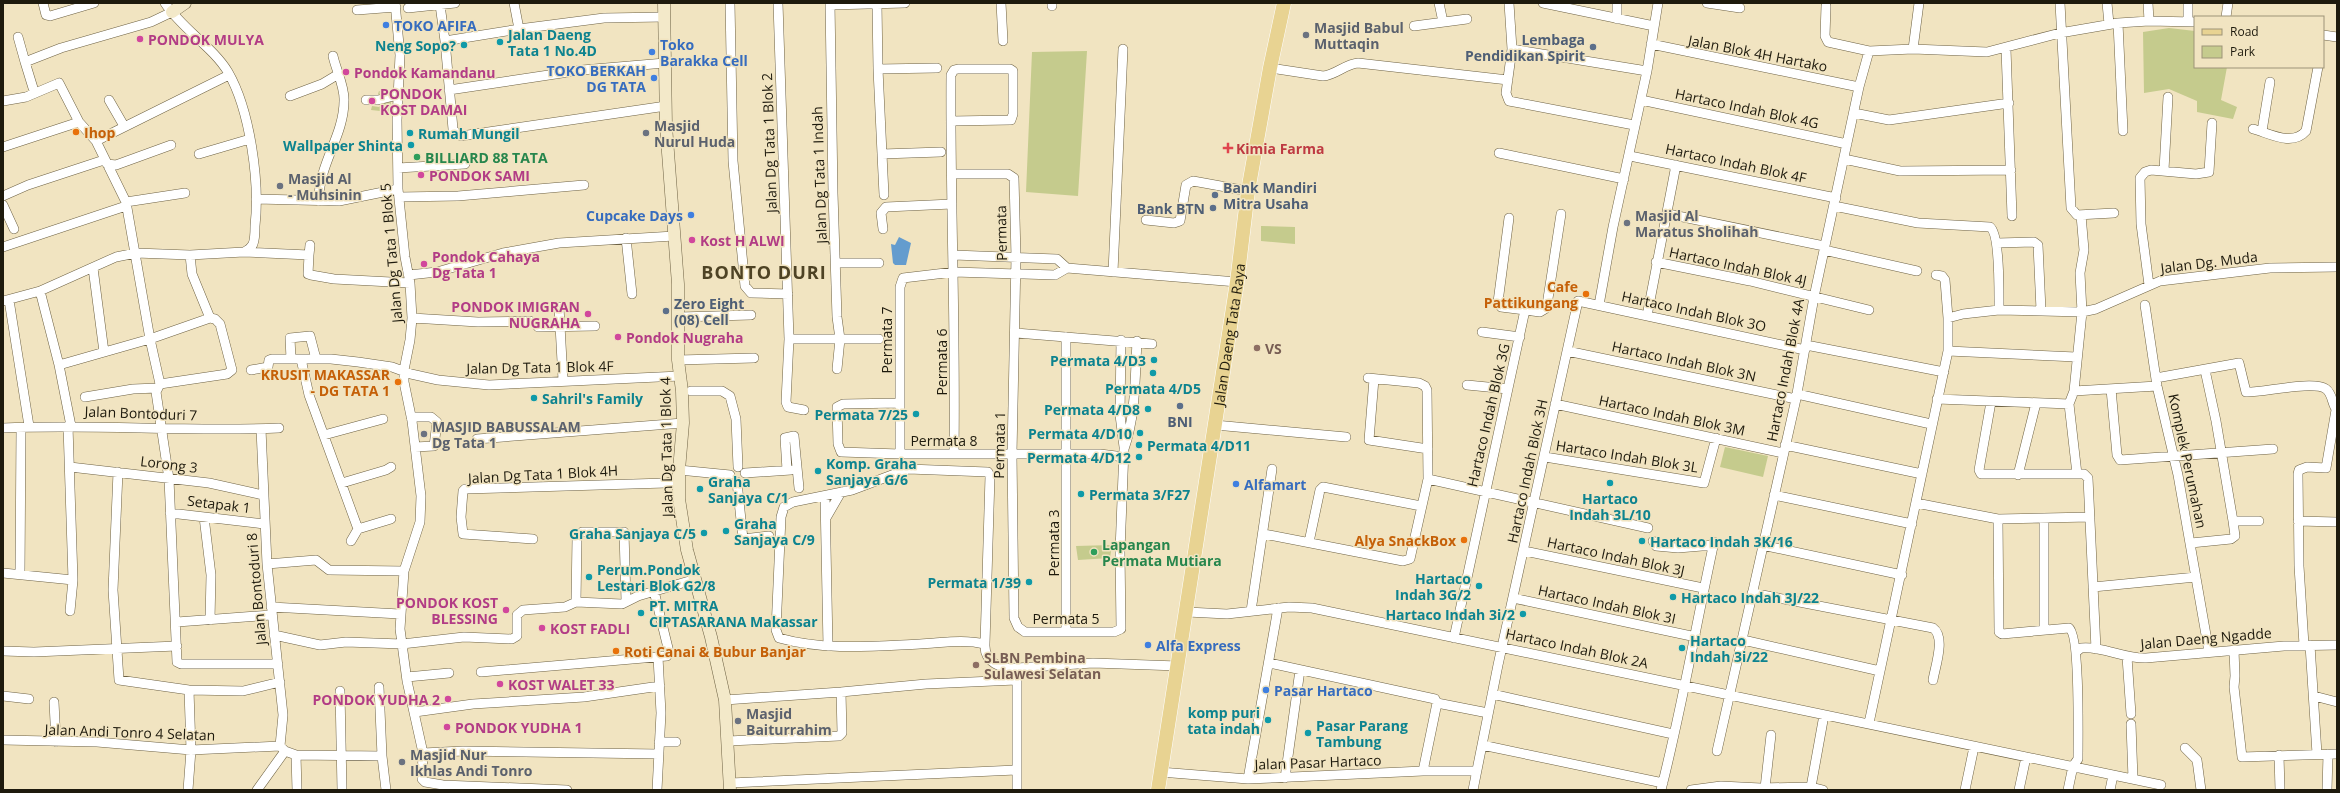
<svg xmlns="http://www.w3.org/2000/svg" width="2340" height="793" viewBox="0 0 2340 793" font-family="'Open Sans',sans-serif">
<rect width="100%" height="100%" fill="#f1e4c1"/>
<path fill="#c5cb8d" d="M2169,28l26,3v36h32l-6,33 16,7 -4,12 -36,-7v-11l-28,-12 -25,4 -1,-61z
M1087,51l-9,145 -52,-4 6,-140z
M379,91l13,2 -2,19 -19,-2 1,-4 7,1 5,-5 -3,-6 -3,-2z
M1261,226l34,1v17l-34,-3z
M1725,447l43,9 -5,21 -43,-10z
M1112,545l-2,13 -32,2 -2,-14z"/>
<path fill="#649cce" d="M899,237l12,6 -5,22h-11l-2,-2 -2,-19 4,1z"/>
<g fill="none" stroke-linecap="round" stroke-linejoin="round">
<defs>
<path id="street" d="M43,3l3,12 4,1 44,-13
M165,3c17,26 48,44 63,69 22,38 32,110 27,154 0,5 0,13 -2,18 -2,4 -5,6 -9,8
M395,3l5,52 -3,65 1,69 7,68 5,26 2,35 -2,22 -6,30v12l8,39 9,75 -1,26 -16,49 -4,58 7,52 16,72 -1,26 3,3 18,3 124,5
M514,3l5,26 85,-11 60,-1
M730,3l3,158 12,125 6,7 37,1
M778,3l11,336 -3,63 2,5 16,3
M830,3l3,190 4,124 3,22 -3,30
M1001,3l2,38
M1439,3l4,19
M1509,3l3,46 -6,44 3,8 125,24
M1543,3l111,23
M1617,3v16
M1707,3l33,5
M2060,3l11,205 6,7 37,-2
M2107,3l2,21
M2148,3l1,18
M2188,3v19
M877,4l1,65 4,85 59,-2
M440,5l5,36 74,-12
M830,5l75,-2
M1052,6v-3
M1826,6l-1,30 3,6 41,9 44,-2 74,3 73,-19 58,-10 31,-2 46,1
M408,8l47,-5
M357,10l39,-3
M2226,17l2,-14
M2118,23l5,108
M1414,26l53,-7
M2323,35l14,2
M18,37l7,25 36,-14 90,-26 21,-10
M445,41l8,88 3,4 5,3 205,-30
M1651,44l208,43
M1512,49l135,22
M1913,49l6,-46
M2006,49l6,167
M25,62l8,26
M1270,68l53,8c13,-1 22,-12 35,-13l150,17
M878,69l59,-1
M449,90l133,-20 83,-7
M290,96l32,-12 15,-9
M109,100l15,26
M366,100h12l20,-5
M1641,100l206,44
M3,101l23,-4 33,-14 20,39
M1854,113l35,7 120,-17
M951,121l60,-1 2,-6v-43l-3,-2h-52l-4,1 -3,5c-1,126 5,252 3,377
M2253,129c16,4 39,18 53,2l12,-64
M2262,131l8,-49
M96,141l133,-66
M3,147l76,-25 17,19 30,61 24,137 10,45
M1499,153l125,26
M199,154l51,-15
M882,154l2,41
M1630,156l206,42
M1844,159l56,12 111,-1
M107,164l9,1 55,-20
M398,168l67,-4
M2164,170l4,-73
M953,174h55l6,4 2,79 -4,197 2,164 4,9 7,5h89l7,-3 -1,-78 4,-102c12,-34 11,-73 13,-108
M3,196l25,-11 76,-25
M399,197l59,-1 126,-11
M256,199l83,2 59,-12
M319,201c-1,-36 25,-65 25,-100 1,-14 -8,-31 -11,-45
M126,202l59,-9
M3,205l11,24
M1834,206l84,17 72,4c10,7 9,68 9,83
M1668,214l156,32
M1146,220l28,3 6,-2 6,-36 7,-4 55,10
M883,229l-2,-16 5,-6 66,-3
M626,238l6,56
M1997,243l37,-1 4,3 3,65
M3,247l123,-41
M1824,250l93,21
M190,255l2,19 18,44
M309,255l1,-10
M954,255l103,4 10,9 170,14
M1656,262l94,19 119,29
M837,263h42
M93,268l11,84
M1113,272l10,-223
M409,275l28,-3 66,-19 56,-10 115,-7
M2149,285l-8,-61 -1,-46 5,-6 6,-2 45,4 13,-2 3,-49
M40,291l19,74 12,61
M9,300l20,126
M3,301l37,-10 76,-34 20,-4 54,2 54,-3 65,3 -1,19 3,1 23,4 76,4
M1599,305l14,-78 34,-156 11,-68
M2145,305l12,81 21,89 31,177
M559,307l4,73
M1525,310l15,2 5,-3 2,-4 14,-91
M1647,316l29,-151
M679,317l72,-2
M412,318l66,4 52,-1
M1948,318l15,-4 36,-4 83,2 14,-3 64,-28 110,-13 67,-1
M538,327l57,-1
M1482,332l38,5
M1015,333l137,11
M1066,337v294
M789,339h90
M1121,340l-1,75 4,32
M1806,345l138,27
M1567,351l229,48
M1948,351l128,6
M291,359l-1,-21 20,-2 6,23
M301,359l8,36 49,134 -7,12
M678,360l76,-2
M59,365l91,-26 60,-21
M251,370l17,-3 1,-7 3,-1h59l27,3 34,5 19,7 27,6 51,5 191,-9
M2205,370l11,51 17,100
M2156,378l83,-15 7,29c16,1 67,-12 80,-3 7,5 6,17 11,21
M1374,379l-5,61 59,9
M160,384l-4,8 13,87 8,183 4,2h97
M160,384l67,-10 5,-4 -12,-46 -5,-5 -5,-1
M1467,385l41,4
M2111,389l6,66 3,5 153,-11
M691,391h31l8,5 6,23 2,48
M2074,391l83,-5
M1797,394l134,30
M85,397l48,-8 24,-1
M1937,399l132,5
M1991,402l-12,68 2,4h103l4,4 8,171
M900,403l-57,1 -6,3 1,37 3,8 59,2h200l24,3
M1555,404l228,49
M411,417h20l6,5 -3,24 -19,1
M1215,425l131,12
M3,428c92,-4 184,4 276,0
M261,429l6,135 16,151 -3,31
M324,435l59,-16
M477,439l206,-16
M1785,445l137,29
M900,454v-167l3,-9 51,-6 101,3 12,-7
M1545,457l159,26 12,-45
M70,467l139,16 54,12
M679,470l51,5
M787,470l-2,-32 9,-2 5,52
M118,472l-5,118 6,90 70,10 54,1 37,-9
M745,473l46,-3
M2077,474l-8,-70 5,-13 8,-79 -2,-39 4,-23 -3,-35
M2018,475l18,-72
M1428,479l220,49
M737,482l6,57 26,-3
M342,483l44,-13 5,-3
M1774,495l138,29
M825,496l3,150
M1916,503l82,16 92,-2
M170,513l94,11
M204,517l7,58 -1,45
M826,518l15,-26
M1998,519l1,113 3,2 67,-6c11,7 9,112 9,131l-5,7 -5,24
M2298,521l39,1
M358,529l33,-10
M1264,534l139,27 7,-2 18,-80 -1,-89 -2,-4 -6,-3 -51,-5
M533,539l-70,-5 -2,-17 2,-26 2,-2 201,-6 12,-3
M1653,541l3,5 22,2 36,-3
M1309,542l11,-52 3,-3 98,19
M2191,543l40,-4 4,-3 -2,-15h26
M1762,545l140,30
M1524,551l179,37
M267,564l49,-4 13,10 75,1
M3,573l70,7 -5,-154
M20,574l1,-146
M2093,587l103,-10
M1752,593l181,35c13,9 2,39 0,52
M1513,598l183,39
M576,602l1,-64v-3l5,-3h42l2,69
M271,607l129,7
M70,611l3,-31
M1251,611l21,-142
M1187,612l40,2 62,-7 23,1 849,177
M177,622l94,-7
M2044,630v-111
M274,635l46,10 26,-3 56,2 62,-7 48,2 5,-3v-21l6,-5 42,-3 11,-5 46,2 16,-8 58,-17
M1454,638l71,-328 -24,-3 -3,-5 11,-84
M1743,640l137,31
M985,644c-22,-5 -43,-1 -65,0 -46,2 -95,7 -141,-6l-3,-8 5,-113 3,-10 9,-5 59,-12 56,-21 80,3 2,4 -5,168c-1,19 16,25 32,24
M2304,645l-5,-79 -1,-92 1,-4 8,-3 19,1 10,-58
M2310,645l7,109
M2234,650l1,26 -1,11 8,70 95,-3
M3,651l31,1 143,-6
M2076,652l5,-4c22,-2 43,11 65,10l138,-12 53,-1
M2127,657l4,57
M1269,663l166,36 2,4 -14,68
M481,672l186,-16 2,-4 -15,-61
M407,677l42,-4
M379,687l3,69 4,34
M340,691l2,99
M1492,694l181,40
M3,696l26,3
M2314,696l23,6
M725,700l116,-8 85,-8 90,-4
M54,702l2,40
M1437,703l51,10
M415,712l58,-8 111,-7 76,-11
M1869,723l79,-372v-33l-3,-38 -3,-4 -6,-1
M2131,724l2,55
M3,740l94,2 94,8 89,-4
M728,741l111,-5 3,-3 -1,-41
M659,742h17
M1482,745l181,38
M280,746l5,5 11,4 86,1
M2185,748l12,12 4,30
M1717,751l79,-352 18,-102 45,-210 10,-36
M423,753l40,-2 196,3
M296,755l1,35
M2279,755l1,35
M1160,772l88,7 175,-8h53
M1285,778l15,-108
M1248,779l30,-171
M730,783l286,-13
M1761,788l50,-1
M1765,788l6,-53
M188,790l3,-40 -2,-60
M257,790l28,-39
M657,790l4,-77 -3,-56
M1017,790v-122l76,-5 85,3
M1473,790l25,-125 80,-364 227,49
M1661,790c21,-82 35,-165 53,-248
M1691,790l30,-4 40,2 -1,2
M1823,790l-12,-3 13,-72
M1965,790l9,-43
M2019,790l7,-33
M2110,790l3,-15
M2327,790l1,-36"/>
<path id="secondary" d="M664,3l2,123 12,158v76l4,31 1,32 -4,47v29l8,51 24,87 14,63 5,90
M172,12l13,-9"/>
<g id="primary">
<path id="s1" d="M1158,790l79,-508 11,-91 22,-123 14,-65"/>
</g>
</defs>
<use href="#street" stroke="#6e6244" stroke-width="10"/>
<use href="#secondary" stroke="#6e6244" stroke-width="13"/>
<use href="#primary" stroke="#fff" stroke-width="15"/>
<use href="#street" stroke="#fff" stroke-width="9"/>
<use href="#secondary" stroke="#f3e9c9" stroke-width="12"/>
<use href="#primary" stroke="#e8d392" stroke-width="14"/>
</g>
<g fill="#3f7fe0" stroke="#f1e4c1" stroke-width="1.5">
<circle cx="386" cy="25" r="4"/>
<circle cx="652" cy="52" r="4"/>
<circle cx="654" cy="78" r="4"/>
<circle cx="691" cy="215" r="4"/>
<circle cx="1236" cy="484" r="4"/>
<circle cx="1148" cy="645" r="4"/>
<circle cx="1266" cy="690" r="4"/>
</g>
<g fill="#6b7280" stroke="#f1e4c1" stroke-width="1.5">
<circle cx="1306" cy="35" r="4"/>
<circle cx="646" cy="133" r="4"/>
<circle cx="280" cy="186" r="4"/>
<circle cx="1627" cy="223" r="4"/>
<circle cx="424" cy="434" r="4"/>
<circle cx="738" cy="721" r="4"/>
<circle cx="402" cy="762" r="4"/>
</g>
<g fill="#d1479c" stroke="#f1e4c1" stroke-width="1.5">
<circle cx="140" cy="39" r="4"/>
<circle cx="346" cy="72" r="4"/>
<circle cx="372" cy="101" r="4"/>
<circle cx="421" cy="175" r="4"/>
<circle cx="692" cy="240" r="4"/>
<circle cx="424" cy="264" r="4"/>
<circle cx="588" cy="314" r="4"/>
<circle cx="618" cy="337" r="4"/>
<circle cx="506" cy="610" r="4"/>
<circle cx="542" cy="628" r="4"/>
<circle cx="500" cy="684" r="4"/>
<circle cx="448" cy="699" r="4"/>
<circle cx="447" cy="727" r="4"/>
</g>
<g fill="#0f9aa8" stroke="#f1e4c1" stroke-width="1.5">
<circle cx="500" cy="42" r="4"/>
<circle cx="464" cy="45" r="4"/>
<circle cx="410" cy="133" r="4"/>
<circle cx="411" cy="145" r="4"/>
<circle cx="1154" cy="360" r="4"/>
<circle cx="1153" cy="373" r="4"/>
<circle cx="534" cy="398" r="4"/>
<circle cx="1148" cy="409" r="4"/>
<circle cx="916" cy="414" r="4"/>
<circle cx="1140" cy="433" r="4"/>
<circle cx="1139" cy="445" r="4"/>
<circle cx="1139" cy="457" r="4"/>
<circle cx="818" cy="471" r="4"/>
<circle cx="1610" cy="483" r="4"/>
<circle cx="700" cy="489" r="4"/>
<circle cx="1081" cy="494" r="4"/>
<circle cx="726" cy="531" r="4"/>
<circle cx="704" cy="533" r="4"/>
<circle cx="1642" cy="541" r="4"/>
<circle cx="589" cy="577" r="4"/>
<circle cx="1029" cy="582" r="4"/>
<circle cx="1479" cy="586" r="4"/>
<circle cx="1673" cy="597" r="4"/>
<circle cx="641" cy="613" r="4"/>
<circle cx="1523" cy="614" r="4"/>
<circle cx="1682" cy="648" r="4"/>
<circle cx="1268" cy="720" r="4"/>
<circle cx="1308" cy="733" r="4"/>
</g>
<g fill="#5c6f8a" stroke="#f1e4c1" stroke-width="1.5">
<circle cx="1593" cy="47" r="4"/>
<circle cx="1215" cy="195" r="4"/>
<circle cx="1213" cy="208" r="4"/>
<circle cx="666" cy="311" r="4"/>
<circle cx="1180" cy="406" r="4"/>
</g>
<g fill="#e8710a" stroke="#f1e4c1" stroke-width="1.5">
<circle cx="76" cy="132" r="4"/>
<circle cx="1586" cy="294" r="4"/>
<circle cx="398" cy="382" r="4"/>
<circle cx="1464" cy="540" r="4"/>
<circle cx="616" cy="651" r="4"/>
</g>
<path fill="#e0444e" stroke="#f1e4c1" stroke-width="1.5" d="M1226 142h4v4h4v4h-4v4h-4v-4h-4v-4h4z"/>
<g fill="#2e9e5b" stroke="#f1e4c1" stroke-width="1.5">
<circle cx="417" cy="157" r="4"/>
<circle cx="1094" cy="552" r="4"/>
</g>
<g fill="#8d6e63" stroke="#f1e4c1" stroke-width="1.5">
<circle cx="1257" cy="348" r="4"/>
<circle cx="976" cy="665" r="4"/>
</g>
<g text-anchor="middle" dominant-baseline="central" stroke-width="3" stroke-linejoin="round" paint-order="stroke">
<g font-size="14" font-weight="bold" fill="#366cbe" stroke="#f1e4c1" text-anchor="start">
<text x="394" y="25">TOKO AFIFA</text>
<text x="660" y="44">Toko<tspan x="660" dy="16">Barakka Cell</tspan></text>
<text x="646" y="70" text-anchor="end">TOKO BERKAH<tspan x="646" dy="16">DG TATA</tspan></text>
<text x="683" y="215" text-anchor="end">Cupcake Days</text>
<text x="1244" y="484">Alfamart</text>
<text x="1156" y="645">Alfa Express</text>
<text x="1274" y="690">Pasar Hartaco</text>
</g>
<g font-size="14" font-weight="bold" fill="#5b616d" stroke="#f1e4c1" text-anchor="start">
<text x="1314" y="27">Masjid Babul<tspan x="1314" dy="16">Muttaqin</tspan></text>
<text x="654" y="125">Masjid<tspan x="654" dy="16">Nurul Huda</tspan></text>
<text x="288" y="178">Masjid Al<tspan x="288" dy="16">- Muhsinin</tspan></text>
<text x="1635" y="215">Masjid Al<tspan x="1635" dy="16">Maratus Sholihah</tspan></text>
<text x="432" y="426">MASJID BABUSSALAM<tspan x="432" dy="16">Dg Tata 1</tspan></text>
<text x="746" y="713">Masjid<tspan x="746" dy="16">Baiturrahim</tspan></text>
<text x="410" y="754">Masjid Nur<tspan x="410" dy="16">Ikhlas Andi Tonro</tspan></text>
</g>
<g font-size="14" font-weight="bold" fill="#0d838f" stroke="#f1e4c1" text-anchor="start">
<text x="508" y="34">Jalan Daeng<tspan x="508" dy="16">Tata 1 No.4D</tspan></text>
<text x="456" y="45" text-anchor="end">Neng Sopo?</text>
<text x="418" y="133">Rumah Mungil</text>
<text x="403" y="145" text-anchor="end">Wallpaper Shinta</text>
<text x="1146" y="360" text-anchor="end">Permata 4/D3</text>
<text x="1153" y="388" text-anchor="middle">Permata 4/D5</text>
<text x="542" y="398">Sahril's Family</text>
<text x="1140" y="409" text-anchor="end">Permata 4/D8</text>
<text x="908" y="414" text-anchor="end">Permata 7/25</text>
<text x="1132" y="433" text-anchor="end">Permata 4/D10</text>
<text x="1147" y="445">Permata 4/D11</text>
<text x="1131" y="457" text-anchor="end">Permata 4/D12</text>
<text x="826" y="463">Komp. Graha<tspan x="826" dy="16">Sanjaya G/6</tspan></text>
<text x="708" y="481">Graha<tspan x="708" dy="16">Sanjaya C/1</tspan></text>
<text x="1089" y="494">Permata 3/F27</text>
<text x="1610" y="498" text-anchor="middle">Hartaco<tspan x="1610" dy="16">Indah 3L/10</tspan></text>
<text x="734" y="523">Graha<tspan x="734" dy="16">Sanjaya C/9</tspan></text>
<text x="696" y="533" text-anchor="end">Graha Sanjaya C/5</text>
<text x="1650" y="541">Hartaco Indah 3K/16</text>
<text x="597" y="569">Perum.Pondok<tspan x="597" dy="16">Lestari Blok G2/8</tspan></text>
<text x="1471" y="578" text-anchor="end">Hartaco<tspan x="1471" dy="16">Indah 3G/2</tspan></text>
<text x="1021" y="582" text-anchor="end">Permata 1/39</text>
<text x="1681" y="597">Hartaco Indah 3J/22</text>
<text x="649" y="605">PT. MITRA<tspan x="649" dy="16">CIPTASARANA Makassar</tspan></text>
<text x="1515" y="614" text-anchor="end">Hartaco Indah 3i/2</text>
<text x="1690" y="640">Hartaco<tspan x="1690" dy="16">Indah 3i/22</tspan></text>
<text x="1260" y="712" text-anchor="end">komp puri<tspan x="1260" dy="16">tata indah</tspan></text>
<text x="1316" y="725">Pasar Parang<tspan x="1316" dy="16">Tambung</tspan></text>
</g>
<g font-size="14" font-weight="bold" fill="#b23c85" stroke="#f1e4c1" text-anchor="start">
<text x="148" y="39">PONDOK MULYA</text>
<text x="354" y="72">Pondok Kamandanu</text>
<text x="380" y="93">PONDOK<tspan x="380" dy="16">KOST DAMAI</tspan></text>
<text x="429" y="175">PONDOK SAMI</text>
<text x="700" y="240">Kost H ALWI</text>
<text x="432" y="256">Pondok Cahaya<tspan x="432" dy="16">Dg Tata 1</tspan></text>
<text x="580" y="306" text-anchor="end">PONDOK IMIGRAN<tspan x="580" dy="16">NUGRAHA</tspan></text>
<text x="626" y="337">Pondok Nugraha</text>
<text x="498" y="602" text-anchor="end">PONDOK KOST<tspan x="498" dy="16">BLESSING</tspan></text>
<text x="550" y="628">KOST FADLI</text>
<text x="508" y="684">KOST WALET 33</text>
<text x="440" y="699" text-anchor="end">PONDOK YUDHA 2</text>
<text x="455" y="727">PONDOK YUDHA 1</text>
</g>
<g font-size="14" font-weight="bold" fill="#4e5e75" stroke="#f1e4c1" text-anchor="end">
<text x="1585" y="39">Lembaga<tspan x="1585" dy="16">Pendidikan Spirit</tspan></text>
<text x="1223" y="187" text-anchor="start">Bank Mandiri<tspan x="1223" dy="16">Mitra Usaha</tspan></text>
<text x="1205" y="208">Bank BTN</text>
<text x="674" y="303" text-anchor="start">Zero Eight<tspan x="674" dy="16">(08) Cell</tspan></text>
<text x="1180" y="421" text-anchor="middle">BNI</text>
</g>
<g font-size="14" fill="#1e1a0d" stroke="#f1e4c1">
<text transform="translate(1758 53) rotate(11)">Jalan Blok 4H Hartako</text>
<text transform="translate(1747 108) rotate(12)">Hartaco Indah Blok 4G</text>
<text transform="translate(769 143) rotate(-92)">Jalan Dg Tata 1 Blok 2</text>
<text transform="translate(1736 163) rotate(12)">Hartaco Indah Blok 4F</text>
<text transform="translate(819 175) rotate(-92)">Jalan Dg Tata 1 Indah</text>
<text transform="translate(1001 233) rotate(-91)">Permata</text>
<text transform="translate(391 253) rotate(-95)">Jalan Dg Tata 1 Blok 5</text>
<text transform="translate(2209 262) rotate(-7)">Jalan Dg. Muda</text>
<text transform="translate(1738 266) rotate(12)">Hartaco Indah Blok 4J</text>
<text transform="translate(1694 311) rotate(12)">Hartaco Indah Blok 3O</text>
<text stroke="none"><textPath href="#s1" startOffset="461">Jalan Daeng Tata Raya</textPath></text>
<text transform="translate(886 340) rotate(-90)">Permata 7</text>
<text transform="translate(1684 361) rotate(12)">Hartaco Indah Blok 3N</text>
<text transform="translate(941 362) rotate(-90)">Permata 6</text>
<text transform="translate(540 367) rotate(-1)">Jalan Dg Tata 1 Blok 4F</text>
<text transform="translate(1785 370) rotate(-79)">Hartaco Indah Blok 4A</text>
<text transform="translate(141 413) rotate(2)">Jalan Bontoduri 7</text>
<text transform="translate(1488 415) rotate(-77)">Hartaco Indah Blok 3G</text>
<text transform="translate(1672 415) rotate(12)">Hartaco Indah Blok 3M</text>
<text x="944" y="440">Permata 8</text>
<text transform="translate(999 445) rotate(-89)">Permata 1</text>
<text transform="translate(666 447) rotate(-91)">Jalan Dg Tata 1 Blok 4</text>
<text transform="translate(1627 456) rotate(9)">Hartaco Indah Blok 3L</text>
<text transform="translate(2188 461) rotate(78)">Komplek Perumahan</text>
<text transform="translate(169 464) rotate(7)">Lorong 3</text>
<text transform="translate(1527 471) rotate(-78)">Hartaco Indah Blok 3H</text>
<text transform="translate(543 474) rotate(-3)">Jalan Dg Tata 1 Blok 4H</text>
<text transform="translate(219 504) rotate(7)">Setapak 1</text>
<text transform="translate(1053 543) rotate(-90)">Permata 3</text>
<text transform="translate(1616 556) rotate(12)">Hartaco Indah Blok 3J</text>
<text transform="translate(256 589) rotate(-95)">Jalan Bontoduri 8</text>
<text transform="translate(1607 604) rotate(12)">Hartaco Indah Blok 3I</text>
<text x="1066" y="618">Permata 5</text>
<text transform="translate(2206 638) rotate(-5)">Jalan Daeng Ngadde</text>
<text transform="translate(1577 648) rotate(12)">Hartaco Indah Blok 2A</text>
<text transform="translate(130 732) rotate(2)">Jalan Andi Tonro 4 Selatan</text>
<text transform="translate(1318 762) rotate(-2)">Jalan Pasar Hartaco</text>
</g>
<g font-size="14" font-weight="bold" fill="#c56008" stroke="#f1e4c1" text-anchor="end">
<text x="84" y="132" text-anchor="start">Ihop</text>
<text x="1578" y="286">Cafe<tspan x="1578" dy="16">Pattikungang</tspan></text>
<text x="390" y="374">KRUSIT MAKASSAR<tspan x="390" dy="16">- DG TATA 1</tspan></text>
<text x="1456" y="540">Alya SnackBox</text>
<text x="624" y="651" text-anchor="start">Roti Canai &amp; Bubur Banjar</text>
</g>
<g font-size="14" font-weight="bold" fill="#be3a42" stroke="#f1e4c1" text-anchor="start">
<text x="1236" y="148">Kimia Farma</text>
</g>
<g font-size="14" font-weight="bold" fill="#27864d" stroke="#f1e4c1" text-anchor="start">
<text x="425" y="157">BILLIARD 88 TATA</text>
<text x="1102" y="544">Lapangan<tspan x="1102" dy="16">Permata Mutiara</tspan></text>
</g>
<g font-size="14" font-weight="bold" fill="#785e54" stroke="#f1e4c1" text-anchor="start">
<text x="1265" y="348">VS</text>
<text x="984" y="657">SLBN Pembina<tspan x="984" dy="16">Sulawesi Selatan</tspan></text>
</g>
<g font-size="18" font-weight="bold" letter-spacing="1" fill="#4e4325" stroke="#f1e4c1">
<text x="764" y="272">BONTO DURI</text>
</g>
</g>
<rect width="2340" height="793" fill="none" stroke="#1e1a0d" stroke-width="8"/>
<rect x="2194" y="16" width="130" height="52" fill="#f1e4c1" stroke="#9d9379"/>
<rect x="2202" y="29" width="20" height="6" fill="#e8d392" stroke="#9d9379"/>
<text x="2230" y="36" font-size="12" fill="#1e1a0d">Road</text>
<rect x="2202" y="46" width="20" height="12" fill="#c5cb8d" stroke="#9d9379"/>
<text x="2230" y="56" font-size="12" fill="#1e1a0d">Park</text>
</svg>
